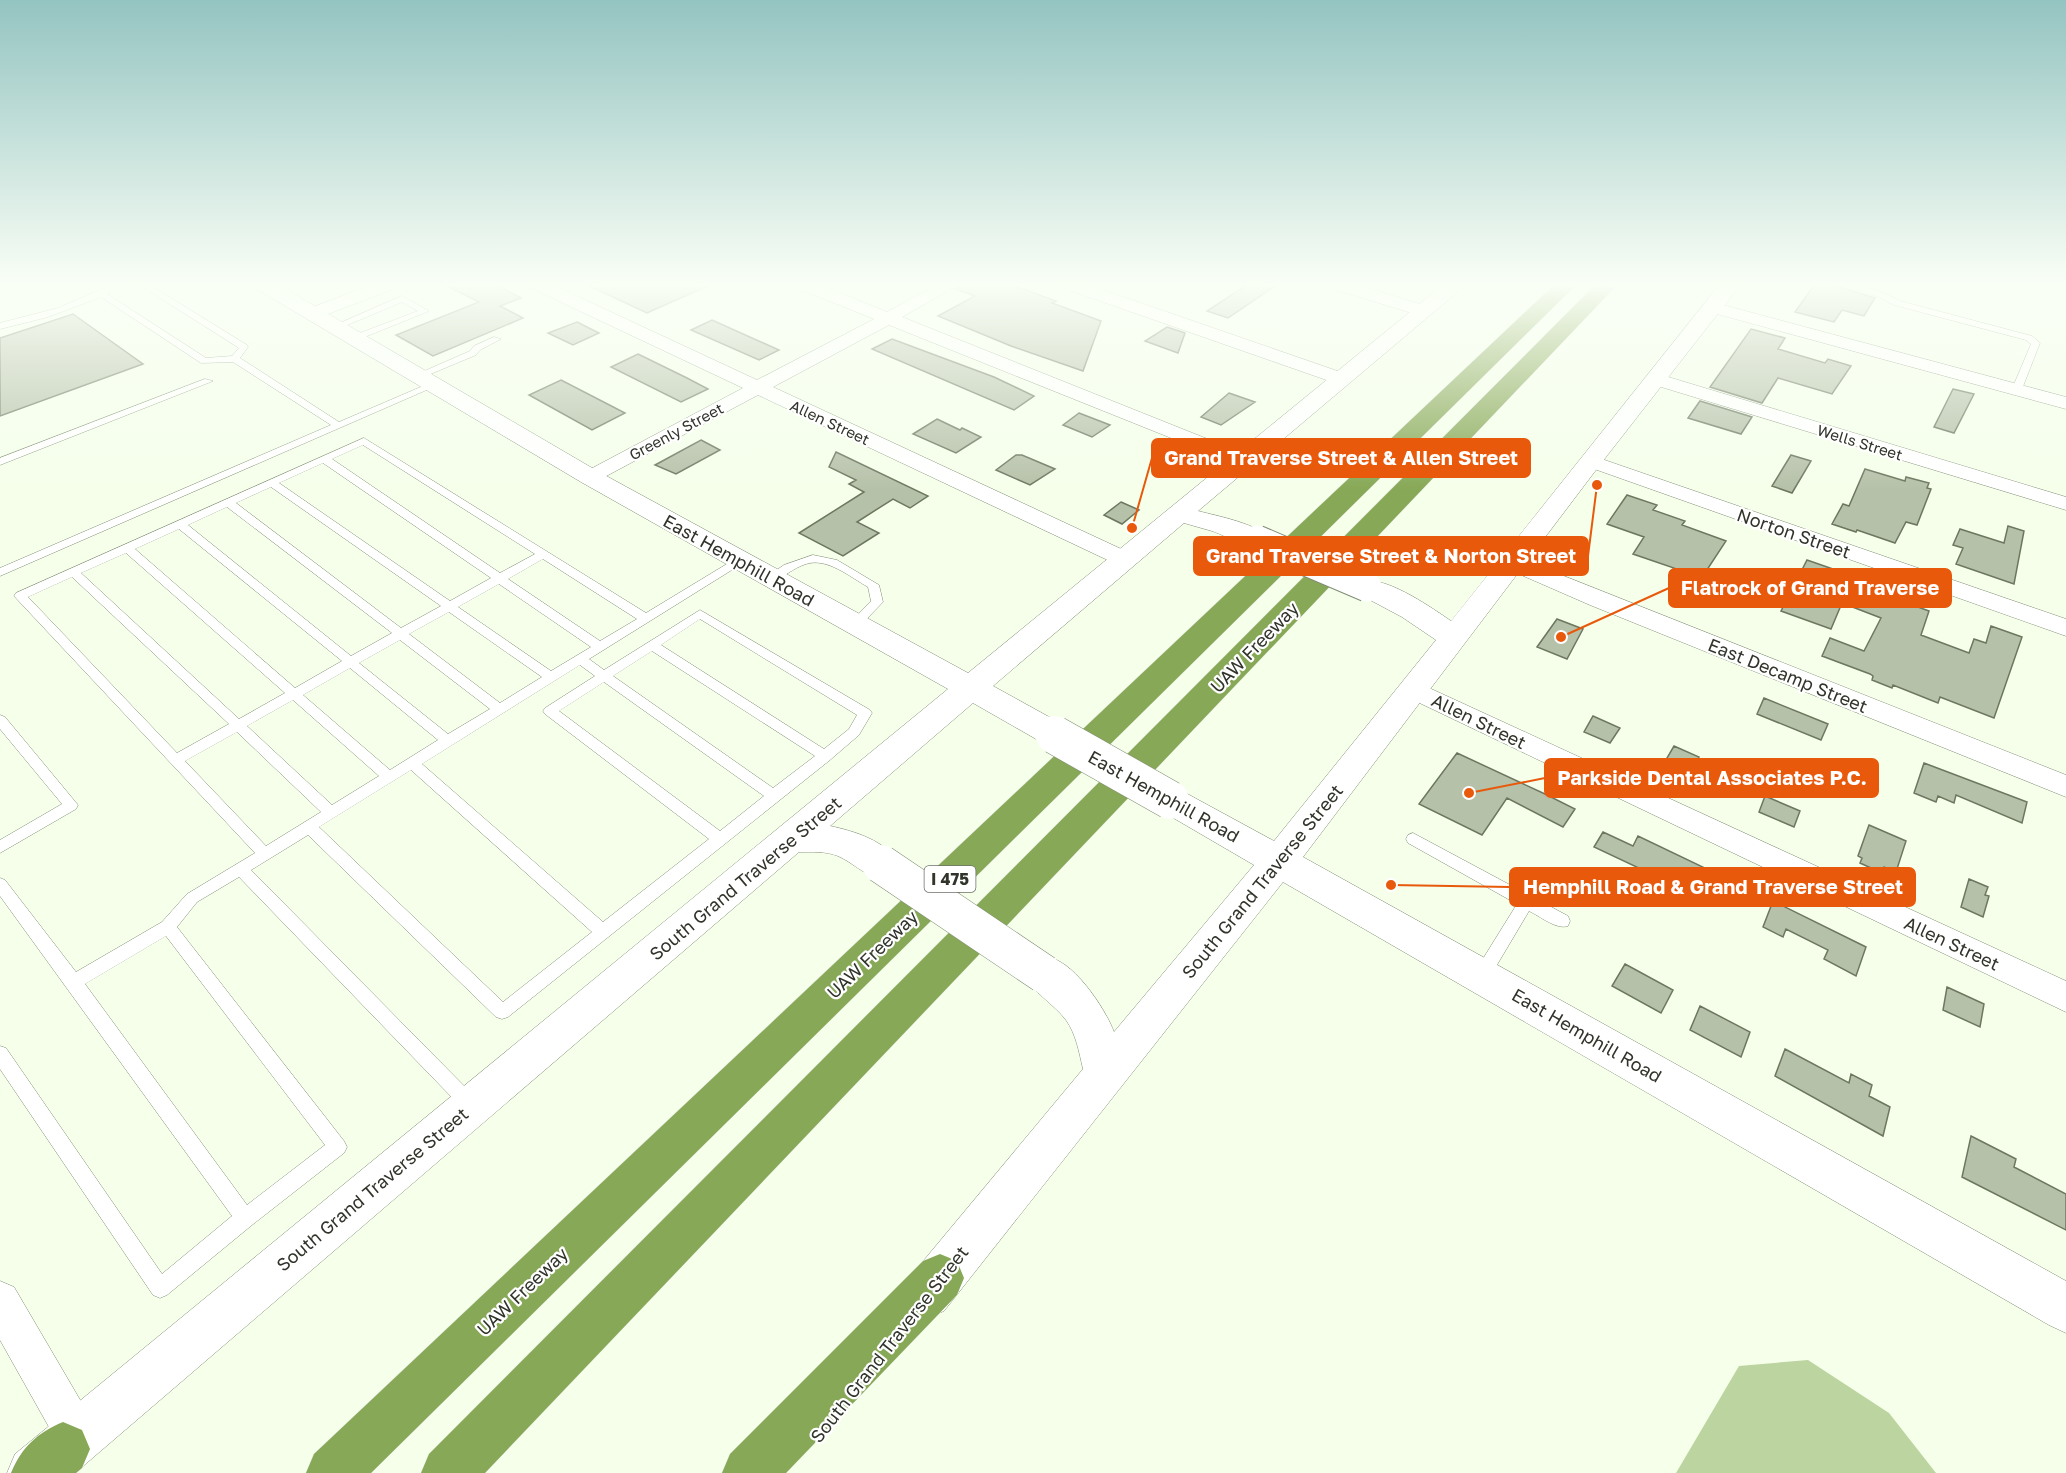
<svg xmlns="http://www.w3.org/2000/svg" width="2066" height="1473" viewBox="0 0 2066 1473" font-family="'Golos Text',sans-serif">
<rect width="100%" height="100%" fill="#f5ffea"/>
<path fill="#bcd49f" d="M1808,1360l81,53 47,60h-260l63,-107z"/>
<path fill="#b6c1a9" stroke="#6d7760" stroke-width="1.5" d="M443,284h52l26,14 -21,8 23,12 -90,38 -37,-21 83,-33z
M585,284h127l-65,29z
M962,284h48l46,17 -4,2 49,18 -18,50 -72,-25 -73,-30 37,-20 -19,-7z
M1248,284h30l-50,34 -21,-7z
M1815,284h14l46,14 -11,18 -22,-6 -8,12 -39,-10z
M73,314l70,50 -143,52v-78z
M712,320l40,18 27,12 -20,10 -68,-30z
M577,322l22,11 -26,12 -25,-12z
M1167,327l18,6 -7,20 -33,-12z
M1751,329l34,9 -7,11 47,14 3,-4 23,7 -19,28 -54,-16 -16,25 -52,-16z
M892,339l102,38 40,19 -20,14 -142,-61z
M638,354l49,24 21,11 -27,13 -70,-35z
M561,380l64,33 -33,17 -63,-35z
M1953,389l21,5 -20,39 -20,-6z
M1229,393l26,9 -34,23 -20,-8z
M1700,401l52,16 -11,17 -53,-16z
M1079,413l31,12 -18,12 -29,-12z
M937,419l23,11 2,-2 19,9 -25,16 -43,-19z
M701,440l19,10 -44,24 -21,-9z
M836,452l92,44 -18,12 -17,-9 -36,23 22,11 -36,23 -44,-23 65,-41 -15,-8 7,-4 -27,-13z
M1016,455h6l33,14 -25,16 -34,-15z
M1791,455l20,6 -19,32 -20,-7z
M1865,469l40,12 1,-4 23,6 -2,5 4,1 -14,36 -11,-3 -11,21 -38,-13 -1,2 -24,-8 11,-20 6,2z
M1627,495l30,10 -4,5 32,11 -3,4 44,16 -27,41 -28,-11 3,-3 -41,-14 11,-17 -37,-13z
M1121,502l18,8 -17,14 -18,-9z
M2008,526l16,5 -10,53 -58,-20 7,-16 -10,-3 7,-16 44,14z
M1807,560l72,25 -2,7 52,19 -8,24 48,18 5,-14 12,4 5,-17 31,11 -28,81 -54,-21 -2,6 -45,-18 -1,3 -20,-8 1,-4 -3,-2 -48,-18 8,-18 34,13 17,-33 -39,-15 -11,26 -50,-18z
M1557,619l26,10 -16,30 -30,-12z
M1764,698l64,26 -7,16 -64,-26z
M1593,716l27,12 -10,15 -26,-11z
M1674,746l25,11 -14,25 -25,-12z
M1457,753l88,41 30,15 -12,18 -56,-29 -25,37 -63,-31z
M1924,763l103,39 -5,21 -66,-28 -2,8 -16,-7 -2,6 -22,-9z
M1765,796l35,15 -6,16 -35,-15z
M1869,825l37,16 -10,31 -12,-5 -2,6 -22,-10 2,-5 -4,-2z
M1603,832l30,14 5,-10 69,33 -8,19 -17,-8 -3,7 -85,-40z
M1969,879l19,8 -3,8 4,1 -6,21 -22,-10z
M1773,901l93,46 -10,29 -32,-17 4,-9 -42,-21 -3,8 -20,-10z
M1625,964l48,26 -12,23 -49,-27z
M1947,987l37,17 -4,23 -37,-17z
M1700,1006l50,26 -9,25 -51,-27z
M1785,1049l64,34 2,-9 21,11 -3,11 21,11 -7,29 -108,-60z
M1971,1136l45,23 -2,8 52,27v36l-104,-53z"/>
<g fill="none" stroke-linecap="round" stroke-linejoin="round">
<defs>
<path id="lane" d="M113,284h11l-17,10 99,64 26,-2 7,-8 -101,-64h10l99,61 1,2 -8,11 99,64 91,-39 8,2 -438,191v-8l331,-143 -98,-63 -32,1 -100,-66 -53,20 -48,12v-6l58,-15z
M288,284h12l-22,10 -7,-2z
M1840,284c21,0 41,7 60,17l132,35 8,7 -18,46 -5,3 -5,-3 19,-45 -5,-4 -132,-35 -15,-8z
M402,296l27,15 -74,30 -3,-1v-4l66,-25 -16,-9 -64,27 -7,-2z
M494,337l7,2 -21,11 -4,5 -55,23 -8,-2 57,-25 4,-5z
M205,379l8,2 -213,84v-7z
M364,438l282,175 89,-54h8v4l-154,96 15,11 96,-60 170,100 2,3 -13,22 -29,25 -322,257 -6,2 -6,-2 -188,-182 -57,35 225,228 3,6 -3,6 -6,2 -6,-2 -225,-233 -42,25 -20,25 167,214 3,6 -3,6 -92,72 -85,70 -7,3 -7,-3 -153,-226v-23l6,2 156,226 70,-58 -232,-320v-18l5,2 71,92 86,-50 25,-28 68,-41 -241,-257 2,-3zM363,445l172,109 -35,19 -168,-114zM323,463l168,115 -41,23 -171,-118zM271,487l170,119 -40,22 -165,-125zM227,507l165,126 -41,23 -163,-131zM179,529l163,132 -47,27 -160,-139zM126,553l159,140 -46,26 -158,-146zM543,559l94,60 -37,22 -92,-62zM72,577l157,147 -52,29 -149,-156zM499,584l92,63 -40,24 -93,-64zM449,612l93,65 -42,26 -91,-69zM700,619l157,96 -8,14 -25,20 -163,-104zM400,640l90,69 -42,25 -89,-71zM652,651l163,105 -42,32 -160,-112zM580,665l15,11 -50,32 -2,3 2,3 164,125 -106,83 -181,-158zM350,668l88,72 -48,30 -87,-75zM604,682l160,114 -44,35 -161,-120zM293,700l86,76 -47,29 -85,-79zM237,732l84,80 -55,34 -81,-85zM411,770l181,162 -89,70 -184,-175zM166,936l159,209 -78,60 -162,-221z
M813,555l24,5 42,25 4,17 -25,26 -4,1 -6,-4 23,-24 -3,-14c-18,-10 -41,-30 -62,-23 -13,4 -23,14 -35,18l-6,-4 19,-13z
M0,715l5,2 73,88 -2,4 -76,44v-13l62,-36 -62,-75z
M1413,833l155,83 2,5 -2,5c-12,4 -28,-10 -39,-15l-41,69 -6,2 -6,-2 -2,-5 2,-5 41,-66 -109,-61 -2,-4 2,-4z"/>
<path id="street" d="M374,284h24l-2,4 -76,29h-12l-3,-4 3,-4z
M529,284h22l206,96 117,-61 -77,-31 -2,-4h23l69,28 52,-28h21l-58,33 348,139 3,4 -3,4 -7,2 -7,-2 -347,-139 -116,62 359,167 3,5 -3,5 -8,2 -8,-2 -358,-169 -161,86 -7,2 -7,-2 -3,-4 3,-4 160,-85 -212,-100z
M1061,284h25l263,91 2,4 -2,4h-14l-272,-95z
M1328,284h26l76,23 3,4 -3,4h-12l-88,-27z
M1712,302l354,95v12l-360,-98 -3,-4 3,-4z
M1655,373l411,124v13l-418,-127 -2,-4 2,-4z
M1590,455l476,164v17l-483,-171 -3,-4 3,-4z
M1511,555l555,220v22l-476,-192 -87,-38 -3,-5 3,-5z
M1414,681l652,300v31l-661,-316 -4,-6 4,-6z
M0,1281l14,6 79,135 7,15 -7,15 -15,7 -15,-7 -63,-112z"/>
<path id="secondary" d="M252,284h25l322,188 369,201 476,-389h23l-269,227c19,5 62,13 73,29l-4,6c-20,5 -37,-9 -55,-15 -9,-3 -19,-5 -28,-8l-191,163 67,37 4,8 -4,8 -12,4 -12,-4 -63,-36 -143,123c24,5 57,15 69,38l-5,10c-26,9 -34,-8 -56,-18 -12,-5 -26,-4 -39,-4l-724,621h-68l8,-19 933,-765 -367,-207 -326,-194z
M1720,284h21l-142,182 -296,391 763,424v52l-17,-8 -766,-443 -339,429 -17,7 -17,-7 -7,-17 7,-17 173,-208c-4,-17 -7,-35 -17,-49 -13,-17 -33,-27 -42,-46l6,-12c4,-2 9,-5 13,-5 28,-2 63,53 71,75l140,-167 -96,-56 -5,-9 5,-9 12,-4 12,4 92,50 162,-201 -34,-23 -45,-24 -4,-6 4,-6c27,-7 72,25 94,40z"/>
<path id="highway" d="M1555,284h22l-1206,1189h-65l8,-19z
M1596,284h22l-1133,1189h-64l8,-19z
M940,1254l17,7 7,17 -7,17 -171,178h-64l8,-19 193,-193z
M63,1422l19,8 8,19 -8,19 -6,5h-65c11,-26 26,-40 52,-51z"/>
</defs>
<use href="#lane" stroke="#838e77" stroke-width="1"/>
<use href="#street" stroke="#838e77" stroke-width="1"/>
<use href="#secondary" stroke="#838e77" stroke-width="1"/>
<use href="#highway" stroke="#eaebea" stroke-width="1"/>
<use href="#lane" fill="#fff" fill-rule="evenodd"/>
<use href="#street" fill="#fff" fill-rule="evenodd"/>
<use href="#secondary" fill="#fff" fill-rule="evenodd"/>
<use href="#highway" fill="#87a856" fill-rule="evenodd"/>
<defs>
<path id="secondary-bridge-far1" d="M1257,540l110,47
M1048,731l10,6"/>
<path id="secondary-bridge" d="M1055,735l115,65
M881,864l163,110"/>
</defs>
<use href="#secondary-bridge-far1" stroke="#838e77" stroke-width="31" stroke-linecap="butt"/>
<use href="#secondary-bridge" stroke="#838e77" stroke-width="39" stroke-linecap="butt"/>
<use href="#secondary-bridge-far1" stroke="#fff" stroke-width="29"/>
<use href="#secondary-bridge" stroke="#fff" stroke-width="38"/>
</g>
<linearGradient id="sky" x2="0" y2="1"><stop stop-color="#94c4c1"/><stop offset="0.58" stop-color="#fafff6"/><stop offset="1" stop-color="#fafff6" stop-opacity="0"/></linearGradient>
<rect width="2066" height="491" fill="url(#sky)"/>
<g text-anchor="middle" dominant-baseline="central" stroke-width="4.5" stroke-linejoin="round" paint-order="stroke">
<g font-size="15" fill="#30342a" stroke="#fff">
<text transform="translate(830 422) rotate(25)">Allen Street</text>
<text transform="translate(676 431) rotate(-28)">Greenly Street</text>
<text transform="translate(1860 442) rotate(17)">Wells Street</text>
</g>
<rect fill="#fff" stroke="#6e716a" stroke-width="1.5" x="924.5" y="866" width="51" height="26" rx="4.5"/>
<g font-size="16" font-weight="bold" fill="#30342a">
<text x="950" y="879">I 475</text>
</g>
<g font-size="18" fill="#30342a" stroke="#fff">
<text transform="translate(1794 533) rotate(19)">Norton Street</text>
<text transform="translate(739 560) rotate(29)">East Hemphill Road</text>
<text transform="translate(1254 647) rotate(-46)">UAW Freeway</text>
<text transform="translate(1788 675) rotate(22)">East Decamp Street</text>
<text transform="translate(1479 721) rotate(26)">Allen Street</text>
<text transform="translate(1164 796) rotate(29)">East Hemphill Road</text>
<text transform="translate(745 878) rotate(-40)">South Grand Traverse Street</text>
<text transform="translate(1262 881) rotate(-51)">South Grand Traverse Street</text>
<text transform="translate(1952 943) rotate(25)">Allen Street</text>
<text transform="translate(872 954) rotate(-44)">UAW Freeway</text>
<text transform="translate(1587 1035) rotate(30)">East Hemphill Road</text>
<text transform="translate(372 1189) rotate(-40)">South Grand Traverse Street</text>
<text transform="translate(522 1291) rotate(-44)">UAW Freeway</text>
<text transform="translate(889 1344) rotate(-52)">South Grand Traverse Street</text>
</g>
</g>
<path fill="none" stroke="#e8590c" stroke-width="2" d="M1132 528L1152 458M1597 485L1588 556M1561 637L1669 588M1469 793L1545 778M1391 885L1510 887"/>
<g fill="#e8590c" stroke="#fff" stroke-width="2">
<circle cx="1132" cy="528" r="6"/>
<circle cx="1597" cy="485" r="6"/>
<circle cx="1561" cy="637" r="6"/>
<circle cx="1469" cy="793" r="6"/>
<circle cx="1391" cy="885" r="6"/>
</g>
<g fill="#e8590c" stroke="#e8590c" stroke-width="2">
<rect x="1152" y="439" width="378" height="38" rx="6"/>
<rect x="1194" y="537" width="394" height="38" rx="6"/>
<rect x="1669" y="569" width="282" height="38" rx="6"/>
<rect x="1545" y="759" width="333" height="38" rx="6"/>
<rect x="1510" y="868" width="405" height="38" rx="6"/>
</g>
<g font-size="20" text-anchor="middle" font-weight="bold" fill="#fff">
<text x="1341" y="465">Grand Traverse Street &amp; Allen Street</text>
<text x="1391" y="563">Grand Traverse Street &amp; Norton Street</text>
<text x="1810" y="595">Flatrock of Grand Traverse</text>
<text x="1712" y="785">Parkside Dental Associates P.C.</text>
<text x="1713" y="894">Hemphill Road &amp; Grand Traverse Street</text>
</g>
</svg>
